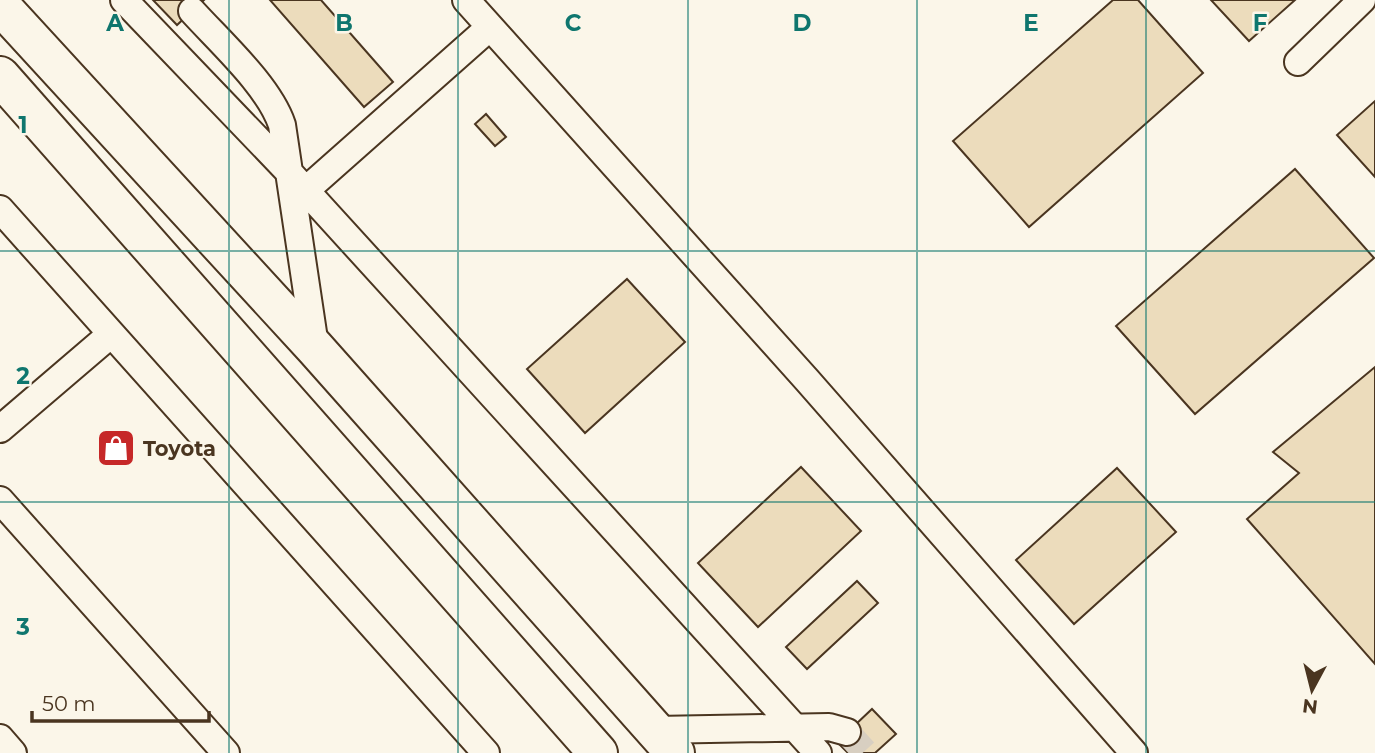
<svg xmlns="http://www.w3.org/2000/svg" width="1375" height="753" viewBox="0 0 1375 753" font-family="Montserrat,sans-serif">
<rect width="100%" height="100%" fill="#fbf6e9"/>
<path fill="#ecdcbc" stroke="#4a3520" stroke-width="2" d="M153,0h51l-27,25z
M270,0h51l72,82 -29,25z
M1113,0h25l65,73 -174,154 -76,-86z
M1211,0h84l-46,41z
M1375,101v76l-38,-42z
M486,114l20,23 -11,9 -20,-22z
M1295,169l79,89 -179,156 -79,-88z
M627,279l58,63 -100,91 -58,-64z
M1375,367v297l-128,-145 52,-46 -26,-21z
M801,467l60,64 -103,96 -60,-64z
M1117,468l59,64 -102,92 -58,-64z
M857,581l21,22 -71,66 -21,-22z
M872,709l24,25 -21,19h-27l-11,-11z"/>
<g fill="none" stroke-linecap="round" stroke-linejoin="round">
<path stroke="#d8cfc1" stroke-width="26" stroke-dasharray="26 13" stroke-linecap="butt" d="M847,732l19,21"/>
<defs>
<path id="minor" d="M124,0l163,170 531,583
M466,0l341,380 327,373
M192,11c29,32 77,75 90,114l33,221
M1298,62l64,-62
M306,190l184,-163
M0,209l486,544
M0,429l110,-94
M0,500l226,253
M655,730l174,-3 18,5
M0,738l13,15"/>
<path id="highway" d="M0,5l315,343 360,405
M0,76l598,677"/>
</defs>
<use href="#minor" stroke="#4a3520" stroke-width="30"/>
<use href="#highway" stroke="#4a3520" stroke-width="42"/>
<use href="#minor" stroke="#fbf6e9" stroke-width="26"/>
<use href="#highway" stroke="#fbf6e9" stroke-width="38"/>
</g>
<path fill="none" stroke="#0f766e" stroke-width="2" stroke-opacity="0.55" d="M229,0v753M458,0v753M688,0v753M917,0v753M1146,0v753M0,251h1375M0,502h1375"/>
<defs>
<symbol id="shop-square" viewBox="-11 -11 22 22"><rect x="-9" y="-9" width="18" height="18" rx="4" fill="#c62828" stroke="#fbf6e9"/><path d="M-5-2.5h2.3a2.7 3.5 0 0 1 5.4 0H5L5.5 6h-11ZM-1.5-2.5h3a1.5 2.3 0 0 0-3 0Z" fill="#fff"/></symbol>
</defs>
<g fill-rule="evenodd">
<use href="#shop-square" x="94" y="426" width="44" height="44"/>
</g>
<g text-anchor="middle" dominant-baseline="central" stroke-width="5" stroke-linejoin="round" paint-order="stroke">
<g font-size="21" font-weight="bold" fill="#4a3520" stroke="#fbf6e9" text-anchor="start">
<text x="143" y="448">Toyota</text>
</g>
</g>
<g font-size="23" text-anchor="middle" font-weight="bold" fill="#0f766e" stroke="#fbf6e9" stroke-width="5" stroke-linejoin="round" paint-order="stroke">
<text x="115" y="31">A</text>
<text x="344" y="31">B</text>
<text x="573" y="31">C</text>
<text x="802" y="31">D</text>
<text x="1031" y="31">E</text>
<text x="1260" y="31">F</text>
<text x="23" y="133">1</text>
<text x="23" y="384">2</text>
<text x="23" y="635">3</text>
</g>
<g transform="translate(1312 690) rotate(187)" stroke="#fbf6e9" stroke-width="5" paint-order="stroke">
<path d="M0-5L12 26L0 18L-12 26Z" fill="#4a3520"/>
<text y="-10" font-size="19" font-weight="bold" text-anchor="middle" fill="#4a3520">N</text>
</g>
<path d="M32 711v10h177v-10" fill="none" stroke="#4a3520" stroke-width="3.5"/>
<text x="42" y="711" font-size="21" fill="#4a3520" stroke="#fbf6e9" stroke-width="5" paint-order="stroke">50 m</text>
</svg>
